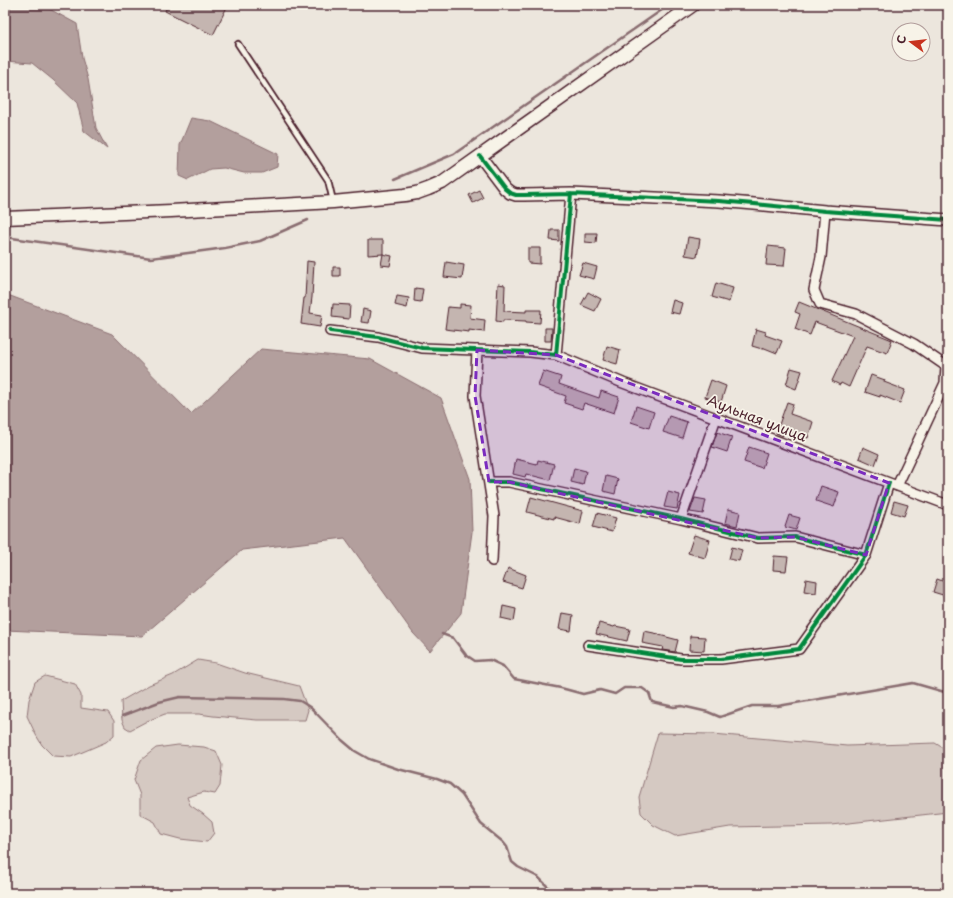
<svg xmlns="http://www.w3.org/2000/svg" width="953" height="898" viewBox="0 0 953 898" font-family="'Playpen Sans',sans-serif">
<rect width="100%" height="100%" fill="#ece6dd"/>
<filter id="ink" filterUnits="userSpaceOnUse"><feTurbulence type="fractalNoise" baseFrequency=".025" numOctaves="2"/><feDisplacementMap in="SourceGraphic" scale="8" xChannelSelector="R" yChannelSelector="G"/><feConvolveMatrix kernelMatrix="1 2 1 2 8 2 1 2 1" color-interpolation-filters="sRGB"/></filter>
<g filter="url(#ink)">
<path fill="#d5c9c2" stroke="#907476" d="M198,660l18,3 29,10 54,13 9,24 -3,10h-48l-44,-4 -14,-2h-34l-18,7 -17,9 -5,-3 -3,-7 -1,-19 28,-16 24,-10z
M45,676l30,8 6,11v13l27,4 6,9v14l-8,7 -35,15 -18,-1 -11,-11 -6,-10 -9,-19 2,-16 6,-18z
M658,733l55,1 134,12 88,-3 13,8v61l-117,13 -101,2 -55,9 -22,-11 -12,-12 -2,-16z
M178,745l26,2 12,4 6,14 -2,21 -5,8 -11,-2 -17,5 3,8 13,9 9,8 2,11 -7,9 -27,-3 -19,-5 -6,-12 -15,-8v-19l-6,-15 7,-20 15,-12z"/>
<path fill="#b39f9d" stroke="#896c6f" d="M5,5h37l35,19 5,34 6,21 8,49 11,21 -23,-18 -7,-28 -24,-23 -21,-17 -27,-2z
M191,118l19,3 68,33 -1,13 -15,6h-18l-20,-5 -14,1 -22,11 -9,-4 1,-31z
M5,294l107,40 79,80 70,-65 109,10 71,39 29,81 2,53 -11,81 -31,38 -17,-18 -68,-95 -103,12 -100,86 -137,-6z"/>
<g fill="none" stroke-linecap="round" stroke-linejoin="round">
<path stroke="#896c6f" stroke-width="2.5" d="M395,179l59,-25 215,-149
M5,237l146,21 74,-10 35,-7 48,-21
M442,634l11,4 13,17 9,6 15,-1 13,6 11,13 47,9 22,6 17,-4 15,4 9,-6h18l7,5 3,9 22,5 8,-1 26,6 12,5 32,-11h26l135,-23 35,10
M122,716l37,-14 21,-5 104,2 16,2 5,3 6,4 31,32 13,11 14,8 29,10 39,10 13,5 12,11 19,29 22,18 4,5 5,15 6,5 20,10 16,16"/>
</g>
<path fill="#c4b5b0" stroke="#4a1f2b" d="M168,5h60l-15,30 -48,-24z
M479,190l4,8 -10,5 -4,-8z
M551,230h8v11l-9,-1z
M585,233h12l-1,10 -11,-1z
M688,237l12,2 -3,18 -12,-2z
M368,240h15v14l-15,1z
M768,246l18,2 -2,18 -18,-1z
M528,248h12v16l-12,-1z
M383,254l9,2 -2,10 -9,-1z
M307,261l7,1 -2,35 -2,16 12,2 -2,12 -19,-3 3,-26h1z
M446,262l18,3 -2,14 -18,-2z
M583,263l14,4 -3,12 -15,-4z
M333,267h7v9h-7z
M716,283l17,5 -4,14 -17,-5z
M498,284l7,1 -1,26 22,1v-2h15l-1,13 -14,-1v-1l-23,-1v2l-7,-1z
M415,288l8,1 -2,13 -7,-1z
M588,292l13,7 -6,12 -14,-6z
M397,296l12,2 -2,10 -12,-3z
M673,300l9,3 -3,11 -9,-2z
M799,302l93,38 -5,13 -20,-7 -18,41 -8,-4 -1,2 -8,-4 21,-45 -38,-14 -5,13 -15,-6 5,-15 -5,-2z
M333,304l17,1 -1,14 -17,-2z
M460,304l11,1 -1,13 15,2 -1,12 -15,-2v2l-24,-3 3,-22 12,1z
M363,309l8,2 -2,12 -8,-1z
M545,328h7l-1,13h-6z
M756,329l10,3 -1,3 17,6 -5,12 -15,-6v2l-10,-3z
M607,346l13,4 -3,14 -14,-4z
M791,368l11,3 -6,18 -10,-4z
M543,371l18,6 -2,7 40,14 2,-7 18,6 -5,16 -30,-10 -2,6 -18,-6 2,-7 -28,-10z
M871,375l14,5 -1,2 21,8 -5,13 -20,-8v2l-15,-5z
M711,380l15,6 -5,16 -16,-5z
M787,402l6,2 -3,10 23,8 -5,16 -23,-8 -2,6 -7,-3z
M636,406l18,6 -5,16 -18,-6z
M669,416l18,6 -5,16 -19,-6z
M717,432l15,5 -5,15 -15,-5z
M749,447l18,6 -5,15 -18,-6z
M863,447l16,7 -4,11 -16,-7z
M516,459l21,5 1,-4 16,4 -4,16 -24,-6 -1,3 -12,-3z
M574,468l12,3 -3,14 -12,-3z
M606,476l12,3 -3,15 -12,-3z
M821,486l18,6 -5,15 -18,-6z
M668,492l12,3 -3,14 -13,-2z
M531,497l52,14 -3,13 -26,-7v2l-27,-7z
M695,498l11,2 -3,14 -13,-2z
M894,501l14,4 -4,11 -13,-4z
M728,509l12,3 -3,14 -12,-3z
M597,513l19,5 -4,14 -19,-5z
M789,515l11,3 -4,12 -11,-3z
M694,535l16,5 -5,18 -17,-5z
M732,547l10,3 -3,11 -10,-2z
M774,556l14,1 -2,14 -13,-1z
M508,568l18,7 -4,13 -19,-6z
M806,579l11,2 -1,12 -12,-2z
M937,579l11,4v8l-2,5 -13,-4z
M503,606l13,3 -2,12 -13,-3z
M562,613l11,2 -2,16 -12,-2z
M599,623l15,4 1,-1 15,3 -3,12 -31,-7z
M644,631l15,3v1l19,5 -3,12 -13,-2 1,-3 -21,-4z
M690,636l15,1 -1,14 -15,-1z"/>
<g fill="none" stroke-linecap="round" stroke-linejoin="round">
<defs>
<path id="service" d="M238,44l90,136 5,21"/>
<path id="minor" d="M825,211l-4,46 -7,33 6,14 36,10 58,30 32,22 -1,17 -48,103
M330,331l48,6 44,11 108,4 26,3 15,-161
M477,350l-2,46 19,120 -2,45
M556,355l67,28 325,122
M489,482h20l172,37 77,19 37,-1 71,18 23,-72
M681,519l35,-101
M588,645l93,14h40l78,-10 67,-94"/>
<path id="tertiary" d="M480,156l25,33 5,4 6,2h8l47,-1 148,7 35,3 71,7 123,9"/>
<path id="secondary" d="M5,218l166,-7 162,-9 72,-7 12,-2 11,-4 14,-6 251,-178"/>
</defs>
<use href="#service" stroke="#4a1f2b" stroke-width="8"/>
<use href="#minor" stroke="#4a1f2b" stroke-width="12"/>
<use href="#tertiary" stroke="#4a1f2b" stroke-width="14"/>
<use href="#secondary" stroke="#4a1f2b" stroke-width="15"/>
<use href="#service" stroke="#f7f3e8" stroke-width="4.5"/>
<use href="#minor" stroke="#f7f3e8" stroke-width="9"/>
<use href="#tertiary" stroke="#f7f3e8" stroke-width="11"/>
<use href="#secondary" stroke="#f7f3e8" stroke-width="12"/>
<defs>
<path id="cycleway" d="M480,156l25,33 5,4 6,2h8l47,-1 148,7 35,3 71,7 123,9
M330,331l48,6 44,11 108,4 26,3 15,-161
M489,482h20l172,37 77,19 37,-1 71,18 23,-72
M588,645l93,14h40l78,-10 67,-94"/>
</defs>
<use href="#cycleway" stroke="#f7f3e8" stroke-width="6"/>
<use href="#cycleway" stroke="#00873e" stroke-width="4"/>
</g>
</g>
<path fill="#7b2cbf" fill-opacity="0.2" stroke="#7b2cbf" stroke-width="3" stroke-dasharray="8 5" stroke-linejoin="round" d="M477,350l79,5 333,128 -23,72 -71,-18 -37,1 -249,-56h-20l-14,-86z"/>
<g text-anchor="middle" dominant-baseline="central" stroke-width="3.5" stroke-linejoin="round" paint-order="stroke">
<g font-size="14" fill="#4a1f2b" stroke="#f7f3e8">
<text transform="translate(757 418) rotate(21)">Аульная улица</text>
</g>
</g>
<rect width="953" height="898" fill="none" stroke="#f7f3e8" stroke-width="20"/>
<rect x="10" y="10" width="933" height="878" fill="none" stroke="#4a1f2b" stroke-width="1.5" filter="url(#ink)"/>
<g transform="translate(911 42) rotate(285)"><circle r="19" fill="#f7f3e8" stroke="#b29e9c"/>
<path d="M0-3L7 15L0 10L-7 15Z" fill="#c8321e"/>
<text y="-6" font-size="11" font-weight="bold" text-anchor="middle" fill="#4a1f2b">С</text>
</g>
</svg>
